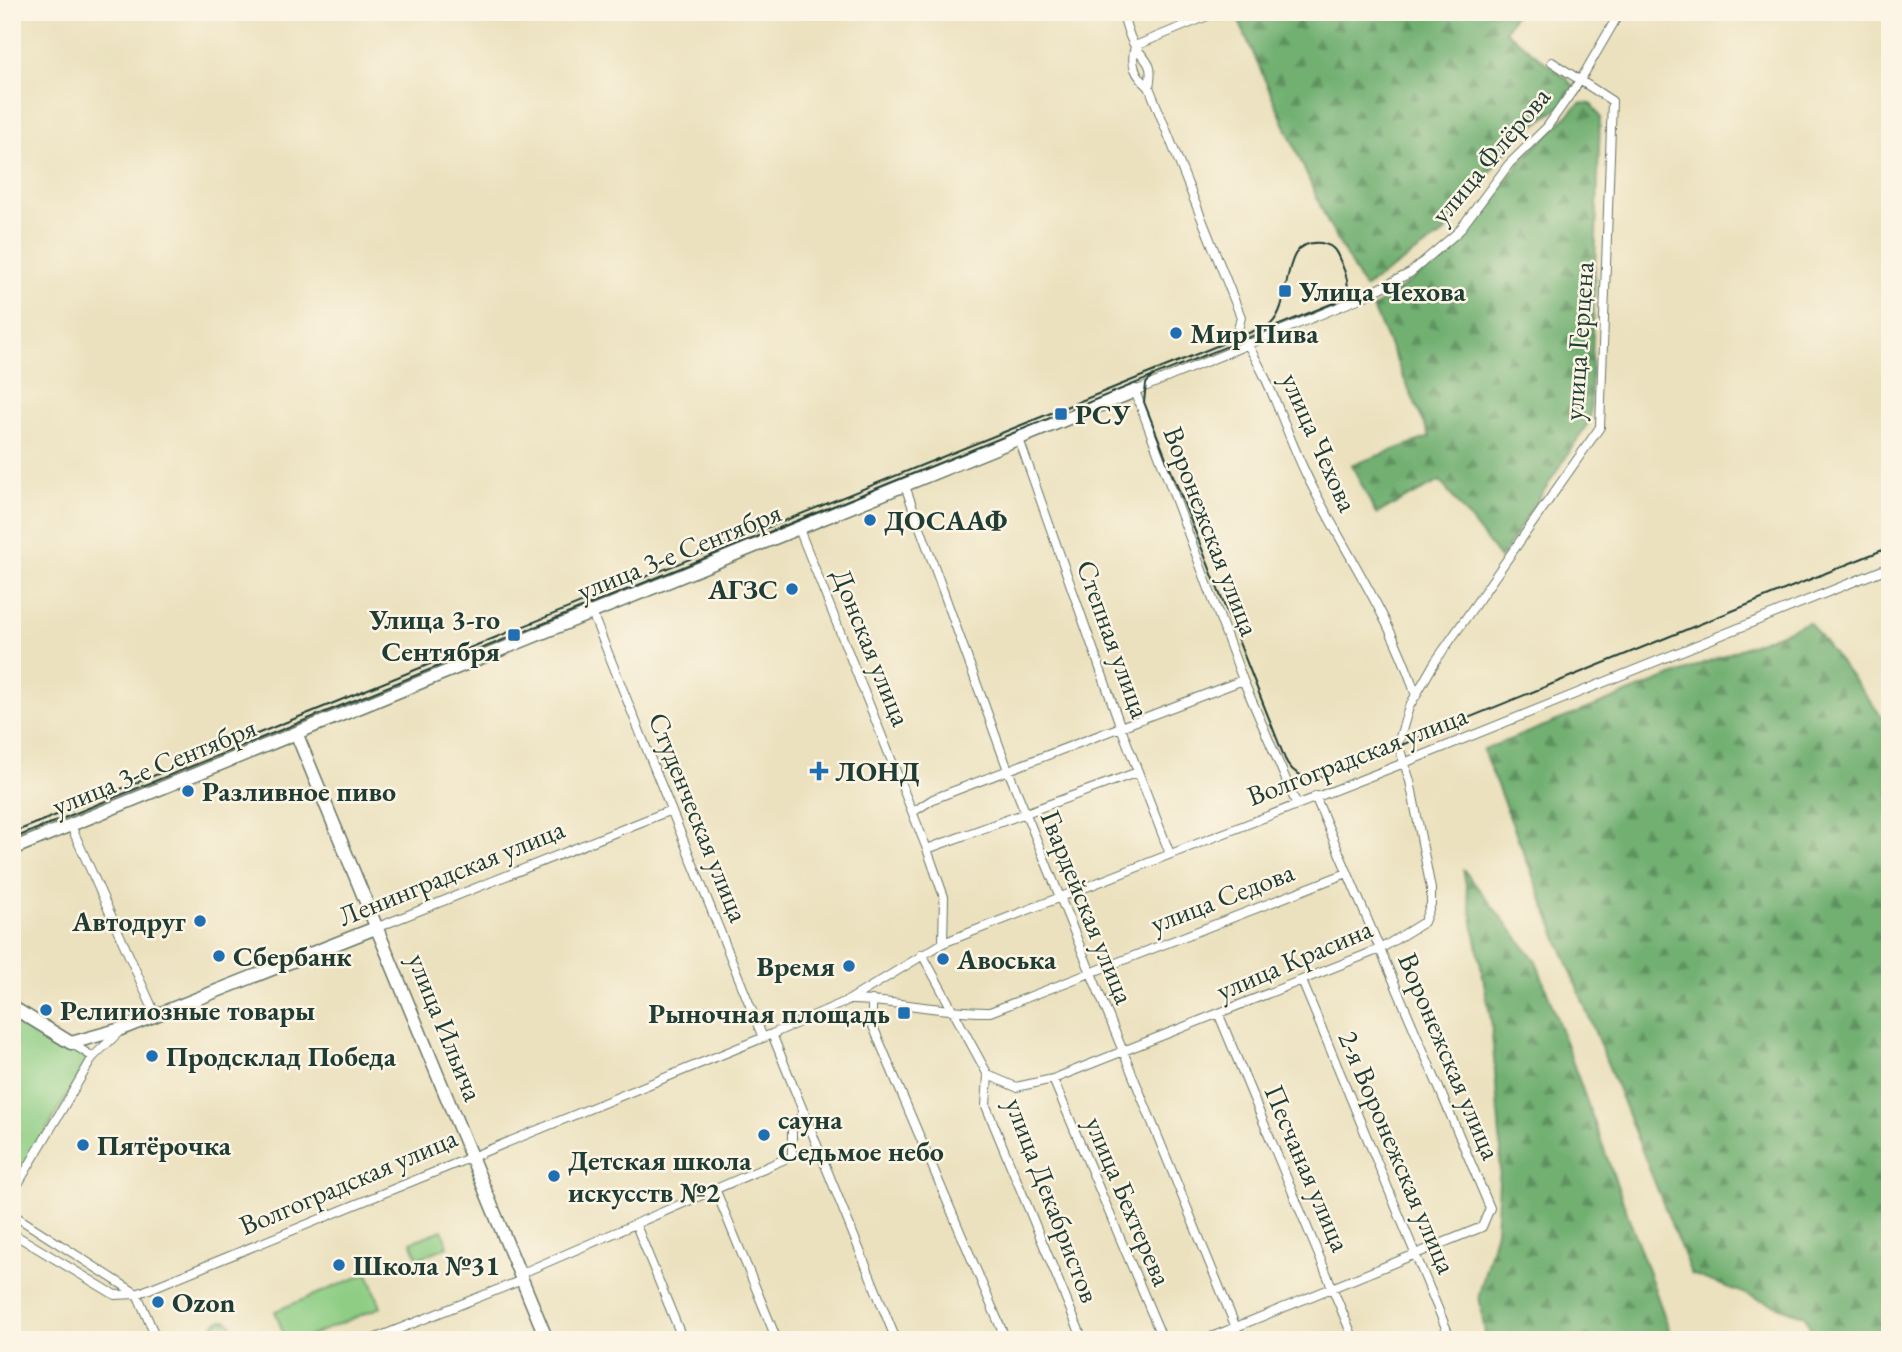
<svg xmlns="http://www.w3.org/2000/svg" width="1902" height="1352" viewBox="0 0 1902 1352" font-family="'EB Garamond',serif">
<defs>
<pattern id="forest-firs" width="22" height="20" patternUnits="userSpaceOnUse" patternTransform="scale(1.75)"><rect width="22" height="20" fill="#72b072"/><path d="M5 1l3.5 6h-7zM16 11l3.5 6h-7z" fill="#5d905e"/></pattern>
</defs>
<rect width="100%" height="100%" fill="#fcf5e5"/>
<filter id="ink" filterUnits="userSpaceOnUse"><feTurbulence type="fractalNoise" baseFrequency=".0143" numOctaves="2"/><feDisplacementMap in="SourceGraphic" scale="14" xChannelSelector="R" yChannelSelector="G"/><feConvolveMatrix kernelMatrix="1 2 1 2 8 2 1 2 1" color-interpolation-filters="sRGB"/></filter>
<filter id="wash" filterUnits="userSpaceOnUse"><feTurbulence type="fractalNoise" baseFrequency=".00686" numOctaves="4" result="noise"/><feDisplacementMap in="SourceGraphic" scale="28" xChannelSelector="R" yChannelSelector="G"/><feGaussianBlur stdDeviation="1.57" result="paint"/><feColorMatrix in="noise" values="0 0 0 0 0 0 0 0 0 0 0 0 0 0 0 0 0 1.4 0 .05"/><feComposite in="paint" operator="in"/></filter>
<g filter="url(#wash)">
<rect width="100%" height="100%" fill="#ebe1be"/>
<path fill="url(#forest-firs)" stroke="#487653" stroke-width="2" d="M1235,12h281l-11,19 61,47 13,15 -62,45 -74,96 -79,54 -36,-65z
M1580,103l11,1 9,13 -10,303 -90,138 -60,-77 -64,33 -24,-49 78,-28 -57,-129 74,-53 76,-96z
M1809,622l81,105v613h-75l-10,-24 -114,-42 -208,-524z
M1463,869l73,92 137,379h-187l-7,-45 17,-65 5,-80 -10,-130z"/>
<path fill="#8ecd84" stroke="#56855c" stroke-width="2" d="M12,1014l77,45 -77,130z
M442,1230l6,16 -30,13 -7,-17z
M368,1273l13,34 -81,33h-14l-11,-29z
M213 1330a10 10 0 1 1 20 0a10 10 0 1 1-20 0Z"/>
</g>
<g filter="url(#ink)">
<g fill="none" stroke-linecap="round" stroke-linejoin="round">
<defs>
<path id="street" d="M1122,12c4,10 6,25 13,34 12,17 19,17 14,41l92,230 -3,13c35,50 46,102 73,154 35,70 82,137 105,212
M1149,87c-14,-12 -19,-23 -14,-41l82,-34
M1019,439l101,286 50,129
M905,486l103,284 233,570
M799,529l128,320 17,48 -1,46
M592,613l171,425
M1296,803l-53,-123 -108,-289 228,-94 47,-24 48,-41 51,-68 38,-37 34,-48 39,-67
M913,812l20,-13 310,-119
M71,826l85,190
M927,849l211,-77
M378,927l293,-117
M922,954l66,121 28,12 37,-8 327,-130 44,-27 7,-18v-15l-21,-108 -12,-37 11,-37 26,-45 165,-235 12,-326 -60,-39
M1302,981l149,359
M852,1000c47,1 92,13 138,12l357,-139
M872,1000v24l134,316
M1219,1015l135,325
M772,1034l124,306
M71,1043l22,14
M988,1075l-2,31 97,234
M1053,1079l110,261
M716,1191l61,149
M12,1194l81,-137 27,-26
M12,1214l125,80 20,46
M636,1225l47,115
M12,1233l103,62 22,-1 635,-260 77,-34 94,-57 461,-180 486,-196
M520,1274l272,-118v-28l12,-16
M371,1340l151,-60
M1204,1340l278,-113 8,-19 -175,-412"/>
<path id="secondary" d="M297,735l250,605
M12,849l1123,-458
M12,1007l59,36 50,-14 257,-102"/>
</defs>
<use href="#street" stroke="#667664" stroke-width="10"/>
<use href="#secondary" stroke="#667664" stroke-width="15"/>
<use href="#street" stroke="#fff" stroke-width="8"/>
<use href="#secondary" stroke="#fff" stroke-width="12"/>
<path stroke="#1f3d34" stroke-width="2" d="M1153,375l-7,9 -2,18 141,357c9,18 22,20 40,17l565,-229
M12,833l1259,-509c24,-23 6,-86 50,-81 9,2 14,5 17,13 5,11 9,19 10,31l-12,15 -1324,537"/>
</g>
</g>
<g fill="#1f6fb2" stroke="#fcf5e5" stroke-width="2.5">
<rect x="1278" y="284" width="14" height="14" rx="3.5"/>
<circle cx="1176" cy="333" r="7"/>
<rect x="1054" y="407" width="14" height="14" rx="3.5"/>
<circle cx="870" cy="520" r="7"/>
<circle cx="792" cy="589" r="7"/>
<rect x="507" y="628" width="14" height="14" rx="3.5"/>
<path d="M815.5 760.5h7v7h7v7h-7v7h-7v-7h-7v-7h7z"/>
<circle cx="188" cy="791" r="7"/>
<circle cx="200" cy="921" r="7"/>
<circle cx="219" cy="956" r="7"/>
<circle cx="943" cy="959" r="7"/>
<circle cx="849" cy="966" r="7"/>
<circle cx="46" cy="1010" r="7"/>
<rect x="897" y="1006" width="14" height="14" rx="3.5"/>
<circle cx="152" cy="1056" r="7"/>
<circle cx="764" cy="1135" r="7"/>
<circle cx="83" cy="1145" r="7"/>
<circle cx="554" cy="1176" r="7"/>
<circle cx="339" cy="1265" r="7"/>
<circle cx="158" cy="1302" r="7"/>
</g>
<g text-anchor="middle" dominant-baseline="central" stroke-width="5" stroke-linejoin="round" paint-order="stroke">
<g font-size="28" fill="#1f3d34" stroke="#fcf5e5">
<text transform="translate(1490 155) rotate(-50)">улица Флёрова</text>
<text transform="translate(1578 341) rotate(-86)">улица Герцена</text>
<text transform="translate(1320 442) rotate(66)">улица Чехова</text>
<text transform="translate(1212 531) rotate(69)">Воронежская улица</text>
<text transform="translate(679 551) rotate(-22)">улица 3-е Сентября</text>
<text transform="translate(1114 639) rotate(70)">Степная улица</text>
<text transform="translate(872 647) rotate(68)">Донская улица</text>
<text transform="translate(1357 755) rotate(-21)">Волгоградская улица</text>
<text transform="translate(154 766) rotate(-22)">улица 3-е Сентября</text>
<text transform="translate(699 817) rotate(68)">Студенческая улица</text>
<text transform="translate(451 872) rotate(-22)">Ленинградская улица</text>
<text transform="translate(1222 897) rotate(-21)">улица Седова</text>
<text transform="translate(1088 907) rotate(68)">Гвардейская улица</text>
<text transform="translate(1294 959) rotate(-23)">улица Красина</text>
<text transform="translate(446 1027) rotate(68)">улица Ильича</text>
<text transform="translate(1450 1056) rotate(67)">Воронежская улица</text>
<text transform="translate(1398 1152) rotate(67)">2-я Воронежская улица</text>
<text transform="translate(1308 1168) rotate(67)">Песчаная улица</text>
<text transform="translate(348 1181) rotate(-23)">Волгоградская улица</text>
<text transform="translate(1053 1200) rotate(69)">улица Декабристов</text>
<text transform="translate(1129 1201) rotate(67)">улица Бехтерева</text>
</g>
<g font-size="28" font-weight="bold" fill="#1f3d34" stroke="#fcf5e5" text-anchor="start">
<text x="1299" y="291">Улица Чехова</text>
<text x="1190" y="333">Мир Пива</text>
<text x="1075" y="414">РСУ</text>
<text x="884" y="520">ДОСААФ</text>
<text x="778" y="589" text-anchor="end">АГЗС</text>
<text x="500" y="619" text-anchor="end">Улица 3-го<tspan x="500" dy="32">Сентября</tspan></text>
<text x="835" y="771">ЛОНД</text>
<text x="202" y="791">Разливное пиво</text>
<text x="186" y="921" text-anchor="end">Автодруг</text>
<text x="233" y="956">Сбербанк</text>
<text x="957" y="959">Авоська</text>
<text x="835" y="966" text-anchor="end">Время</text>
<text x="60" y="1010">Религиозные товары</text>
<text x="890" y="1013" text-anchor="end">Рыночная площадь</text>
<text x="166" y="1056">Продсклад Победа</text>
<text x="778" y="1119">сауна<tspan x="778" dy="32">Седьмое небо</tspan></text>
<text x="97" y="1145">Пятёрочка</text>
<text x="568" y="1160">Детская школа<tspan x="568" dy="32">искусств №2</tspan></text>
<text x="353" y="1265">Школа №31</text>
<text x="172" y="1302">Ozon</text>
</g>
</g>
<rect width="1902" height="1352" fill="none" stroke="#fcf5e5" stroke-width="42"/>
</svg>
